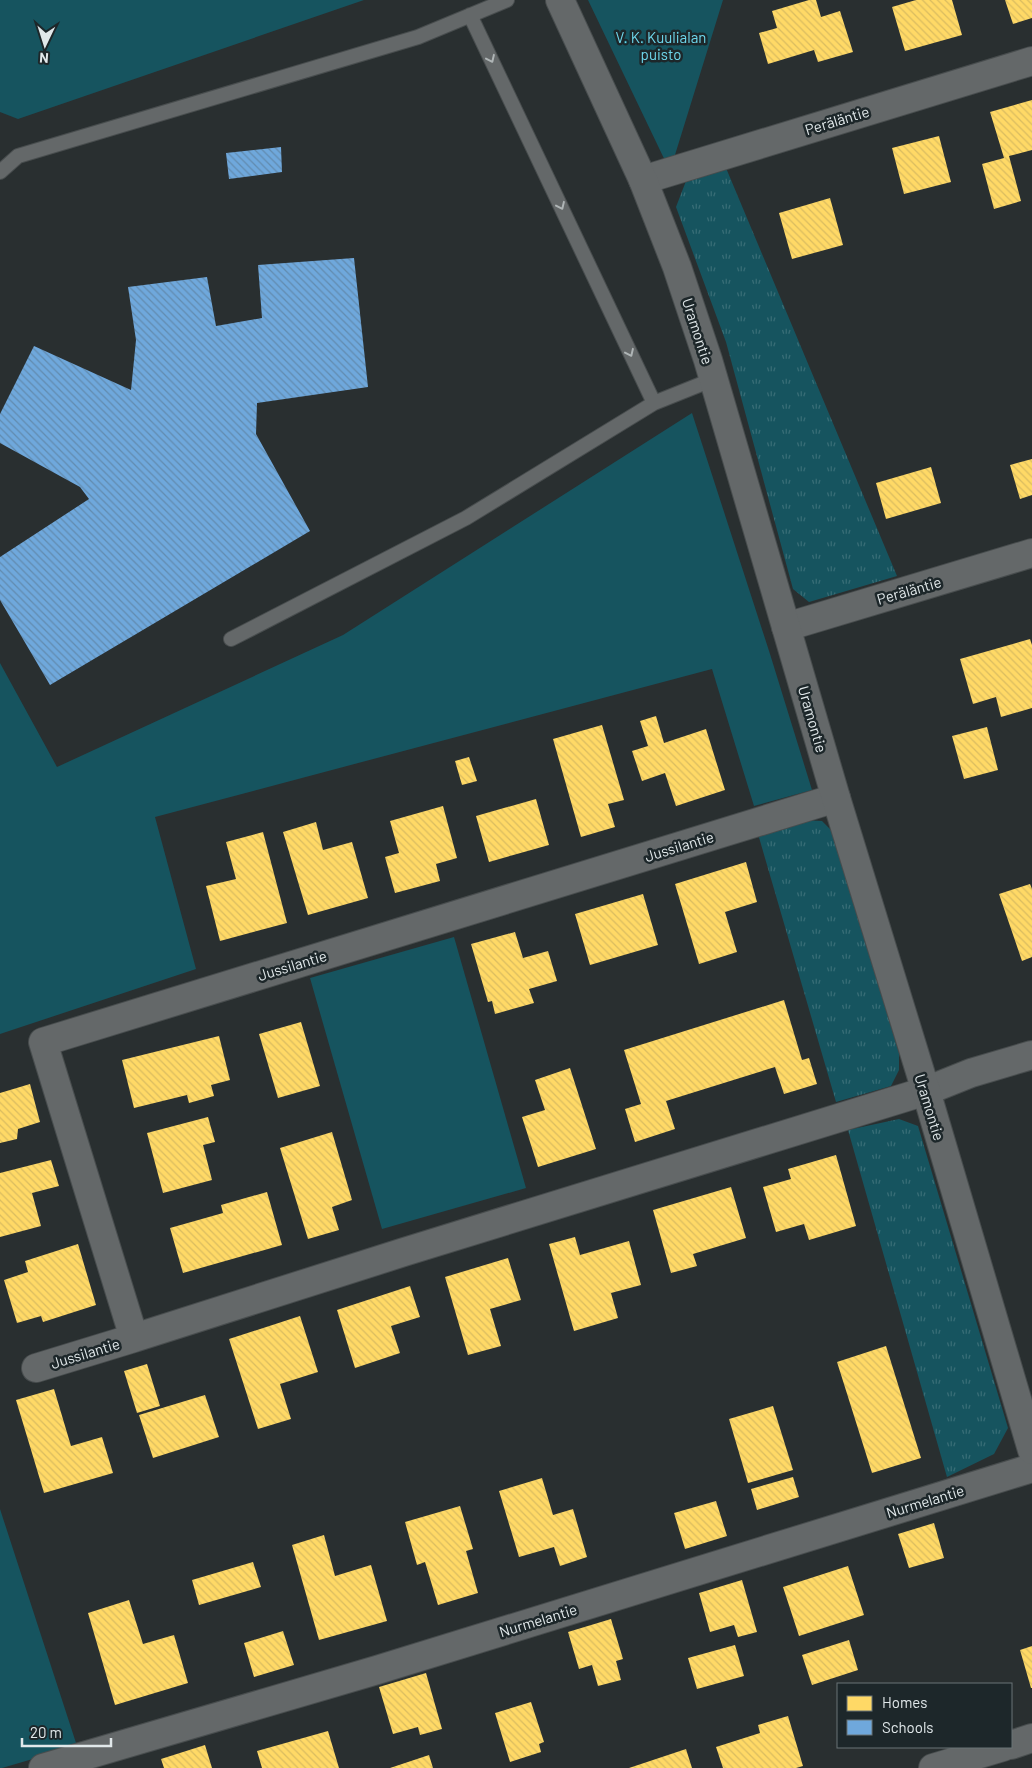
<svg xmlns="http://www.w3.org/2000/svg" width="1032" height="1768" viewBox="0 0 1032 1768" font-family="Barlow,sans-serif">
<defs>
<pattern id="grass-tufts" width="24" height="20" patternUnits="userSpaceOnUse" patternTransform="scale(1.25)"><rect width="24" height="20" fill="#16545f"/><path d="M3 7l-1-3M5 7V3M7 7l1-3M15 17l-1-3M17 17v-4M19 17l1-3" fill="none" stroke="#386d76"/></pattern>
<pattern id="homes-back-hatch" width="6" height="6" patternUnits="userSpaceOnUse" patternTransform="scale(1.25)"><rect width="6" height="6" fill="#ffd966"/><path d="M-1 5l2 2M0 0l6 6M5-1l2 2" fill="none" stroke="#dabc60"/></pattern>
<pattern id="schools-back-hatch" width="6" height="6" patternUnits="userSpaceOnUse" patternTransform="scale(1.25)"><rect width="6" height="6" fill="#6fa8dc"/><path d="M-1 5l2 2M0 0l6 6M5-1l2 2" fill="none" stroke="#628baf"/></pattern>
</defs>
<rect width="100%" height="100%" fill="#292f30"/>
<path fill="url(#grass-tufts)" d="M726,168l171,408 -88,26 -16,-13 -67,-247 -50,-135 10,-26z
M801,820l21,1 9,9 68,223v17l-8,16 -55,16 -78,-268z
M899,1119l19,7 90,302 -14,26 -47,23 -99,-347z"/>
<path fill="#16545f" d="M0,0h364l-346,119 -18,-7z
M588,0h135l-53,171z
M692,413l78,241 42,136 -58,16 -42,-137 -557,148 41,152 -196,65v-371l57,104 286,-132z
M454,937l72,251 -144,41 -72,-251z
M0,1509l77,237 -75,22h-2z"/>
<path fill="url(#homes-back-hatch)" d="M809,0h7l5,17 19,-6 13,41 -35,10 -4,-12 -46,14 -9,-31 18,-5 -5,-17z
M916,0h36l10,35 -57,16 -13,-44z
M1005,0h27v18l-19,6z
M1032,100v50l-23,6 12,45 -27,8 -12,-45 22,-6 -14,-46z
M939,136l12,46 -47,12 -12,-46z
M830,198l13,47 -51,14 -13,-46z
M1032,459v36l-12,4 -10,-34z
M931,467l10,36 -55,16 -10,-36z
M1030,639l2,6v63l-31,9 -5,-20 -23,7 -13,-45z
M656,716l8,27 42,-14 19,61 -49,16 -11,-33 -23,8 -10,-30 16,-5 -8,-25z
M602,725l22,75 -16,4 7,23 -34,10 -28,-98z
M987,727l11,43 -34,9 -12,-43z
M469,757l8,24 -15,4 -7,-24z
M536,799l13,46 -60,17 -13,-46z
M443,806l14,52 -21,6 4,17 -45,12 -10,-36 14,-4 -9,-32z
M316,822l7,28 29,-8 16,56 -60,17 -25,-83z
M263,832l24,91 -67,18 -14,-55 30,-7 -10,-37z
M746,862l11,40 -32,10 12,40 -38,12 -24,-80z
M1030,884l2,5v68l-10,4 -23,-67z
M643,894l15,51 -68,20 -15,-51z
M515,932l8,26 25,-7 9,30 -28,8 5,14 -39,11 -3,-13 -4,1 -17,-58z
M784,1000l18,60 7,-2 8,26 -33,10 -9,-27 -109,34 9,28 -40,13 -10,-33 16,-5 -17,-54z
M301,1022l19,64 -42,12 -19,-64z
M219,1036l11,44 -19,5 3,11 -25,7 -2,-8 -53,13 -12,-48z
M570,1068l26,81 -58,18 -16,-50 23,-7 -10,-30z
M30,1084l10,38 -22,7 -1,10 -17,4v-50z
M208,1117l7,25 -12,3 9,35 -49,13 -16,-60z
M332,1132l20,68 -20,7 7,23 -31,9 -28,-91z
M836,1155l20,71 -47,14 -5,-16 -28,8 -13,-45 28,-8 -3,-10z
M51,1160l8,26 -27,7 9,33 -41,11v-64z
M731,1187l15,51 -53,16 4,12 -26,7 -18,-63z
M267,1192l15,53 -99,28 -13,-45 53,-15 -2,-8z
M575,1237l5,18 49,-14 12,44 -30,8 7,25 -44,13 -25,-87z
M78,1244l18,61 -53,17 -2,-6 -24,7 -13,-43 24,-8 -3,-11z
M508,1258l13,42 -31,9 11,37 -33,9 -23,-78z
M410,1286l10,31 -29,9 9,27 -45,15 -18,-58z
M300,1316l18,56 -38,12 11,35 -33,10 -29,-90z
M886,1346l35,112 -49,15 -35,-111z
M147,1364l13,42 -23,7 -13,-42z
M54,1389l17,57 31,-9 11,36 -69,20 -28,-93z
M205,1395l14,42 -66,21 -14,-43z
M773,1406l20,64 -45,13 -19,-64z
M793,1477l6,20 -42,13 -6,-21z
M542,1478l11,37 20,-6 14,48 -27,9 -6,-19 -35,10 -20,-66z
M716,1501l11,35 -42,13 -11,-36z
M460,1506l13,43 -7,2 12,42 -40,12 -13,-43 -8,3 -12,-43z
M934,1523l10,35 -35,10 -11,-34z
M324,1535l11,41 36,-11 16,56 -68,19 -27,-95z
M253,1562l8,25 -62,18 -7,-25z
M848,1566l16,49 -65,21 -16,-49z
M742,1580l15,52 -19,5 -4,-12 -24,7 -11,-39z
M129,1600l14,44 31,-9 14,48 -73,22 -27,-92z
M611,1619l12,40 -7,2 5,19 -23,6 -6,-21 -13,4 -11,-37z
M283,1631l11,34 -40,12 -10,-34z
M849,1640l9,30 -46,15 -10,-30z
M735,1645l9,31 -47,13 -9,-31z
M1032,1646v42h-1l-11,-38z
M426,1673l16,56 -22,6 -2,-8 -25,7 -14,-47z
M531,1702l13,40 -5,2 2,8 -31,10 -15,-49z
M788,1716l15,50 -7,2h-73l-7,-21 44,-14 -2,-8z
M328,1731l11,37h-77l-5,-17z
M205,1745l7,23h-48l-3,-9z
M686,1749l6,19h-63z
M429,1755l4,13h-43z"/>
<path fill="url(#schools-back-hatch)" d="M281,147l1,25 -53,7 -3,-26z
M354,258l14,129 -111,16 -1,31 54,97 -260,154 -50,-85v-43l89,-58 -9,-12 -80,-44v-29l34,-68 97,44 5,-50 -8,-53 79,-10 9,49 46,-8 -4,-53z"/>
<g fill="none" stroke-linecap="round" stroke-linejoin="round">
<defs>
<path id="service" d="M470,15l184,388
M0,172l18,-16 400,-119 89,-37
M231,639l235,-121 188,-115 60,-24"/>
<path id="minor" d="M643,180l389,-119
M786,627l246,-74
M836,798l-793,244 91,296 270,-86 522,-161 45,-18 61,-18
M36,1368l98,-30
M1011,1745l21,-7
M43,1768l334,-98 655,-202
M933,1768l70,-21"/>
<path id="tertiary" d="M560,0l83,180 34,87 31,93 128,438 90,293 106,359"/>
</defs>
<use href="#service" stroke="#484d4e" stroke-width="16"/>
<use href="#minor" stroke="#484d4e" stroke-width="30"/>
<use href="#tertiary" stroke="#484d4e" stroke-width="30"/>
<use href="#service" stroke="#646869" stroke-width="14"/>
<use href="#minor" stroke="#646869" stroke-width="28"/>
<use href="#tertiary" stroke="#646869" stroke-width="28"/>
</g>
<defs><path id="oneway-chevron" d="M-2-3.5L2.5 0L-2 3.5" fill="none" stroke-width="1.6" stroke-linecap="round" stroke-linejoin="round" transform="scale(1.25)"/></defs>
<g stroke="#afb5b6">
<use href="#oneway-chevron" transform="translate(491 59) rotate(65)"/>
<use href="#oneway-chevron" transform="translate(561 206) rotate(65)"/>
<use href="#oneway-chevron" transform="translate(630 353) rotate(65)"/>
</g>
<g text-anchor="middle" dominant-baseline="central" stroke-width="5" stroke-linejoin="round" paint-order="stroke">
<g font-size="15" fill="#6fd8ed" stroke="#1d272a">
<text x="661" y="37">V. K. Kuulialan<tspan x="661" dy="17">puisto</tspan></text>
</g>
<g font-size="15" fill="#e1e8ea" stroke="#1d272a">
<text transform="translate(837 120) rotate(-17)">Peräläntie</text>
<text transform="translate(698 331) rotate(72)">Uramontie</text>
<text transform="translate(909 590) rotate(-16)">Peräläntie</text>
<text transform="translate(813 719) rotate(74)">Uramontie</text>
<text transform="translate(679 846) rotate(-17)">Jussilantie</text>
<text transform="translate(292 965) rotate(-17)">Jussilantie</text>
<text transform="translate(930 1107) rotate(73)">Uramontie</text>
<text transform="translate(85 1353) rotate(-17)">Jussilantie</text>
<text transform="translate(925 1501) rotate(-17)">Nurmelantie</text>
<text transform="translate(538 1620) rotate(-17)">Nurmelantie</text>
</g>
</g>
<rect x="837" y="1683" width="175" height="65" fill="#1d272a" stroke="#6b7477"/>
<rect x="847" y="1696" width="25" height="15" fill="#ffd966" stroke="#6b7477"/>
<text x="882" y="1708" font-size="15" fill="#e1e8ea">Homes</text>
<rect x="847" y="1720" width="25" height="15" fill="#6fa8dc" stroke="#6b7477"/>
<text x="882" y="1733" font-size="15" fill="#e1e8ea">Schools</text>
<g transform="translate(45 45) rotate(184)" stroke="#1d272a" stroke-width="4" paint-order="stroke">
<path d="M0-4L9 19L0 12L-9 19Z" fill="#e1e8ea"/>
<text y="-8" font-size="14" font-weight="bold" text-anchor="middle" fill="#e1e8ea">N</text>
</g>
<path d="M22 1738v8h89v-8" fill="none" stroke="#e1e8ea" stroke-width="2.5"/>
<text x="30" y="1738" font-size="15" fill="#e1e8ea" stroke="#1d272a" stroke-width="4" paint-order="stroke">20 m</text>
</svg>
